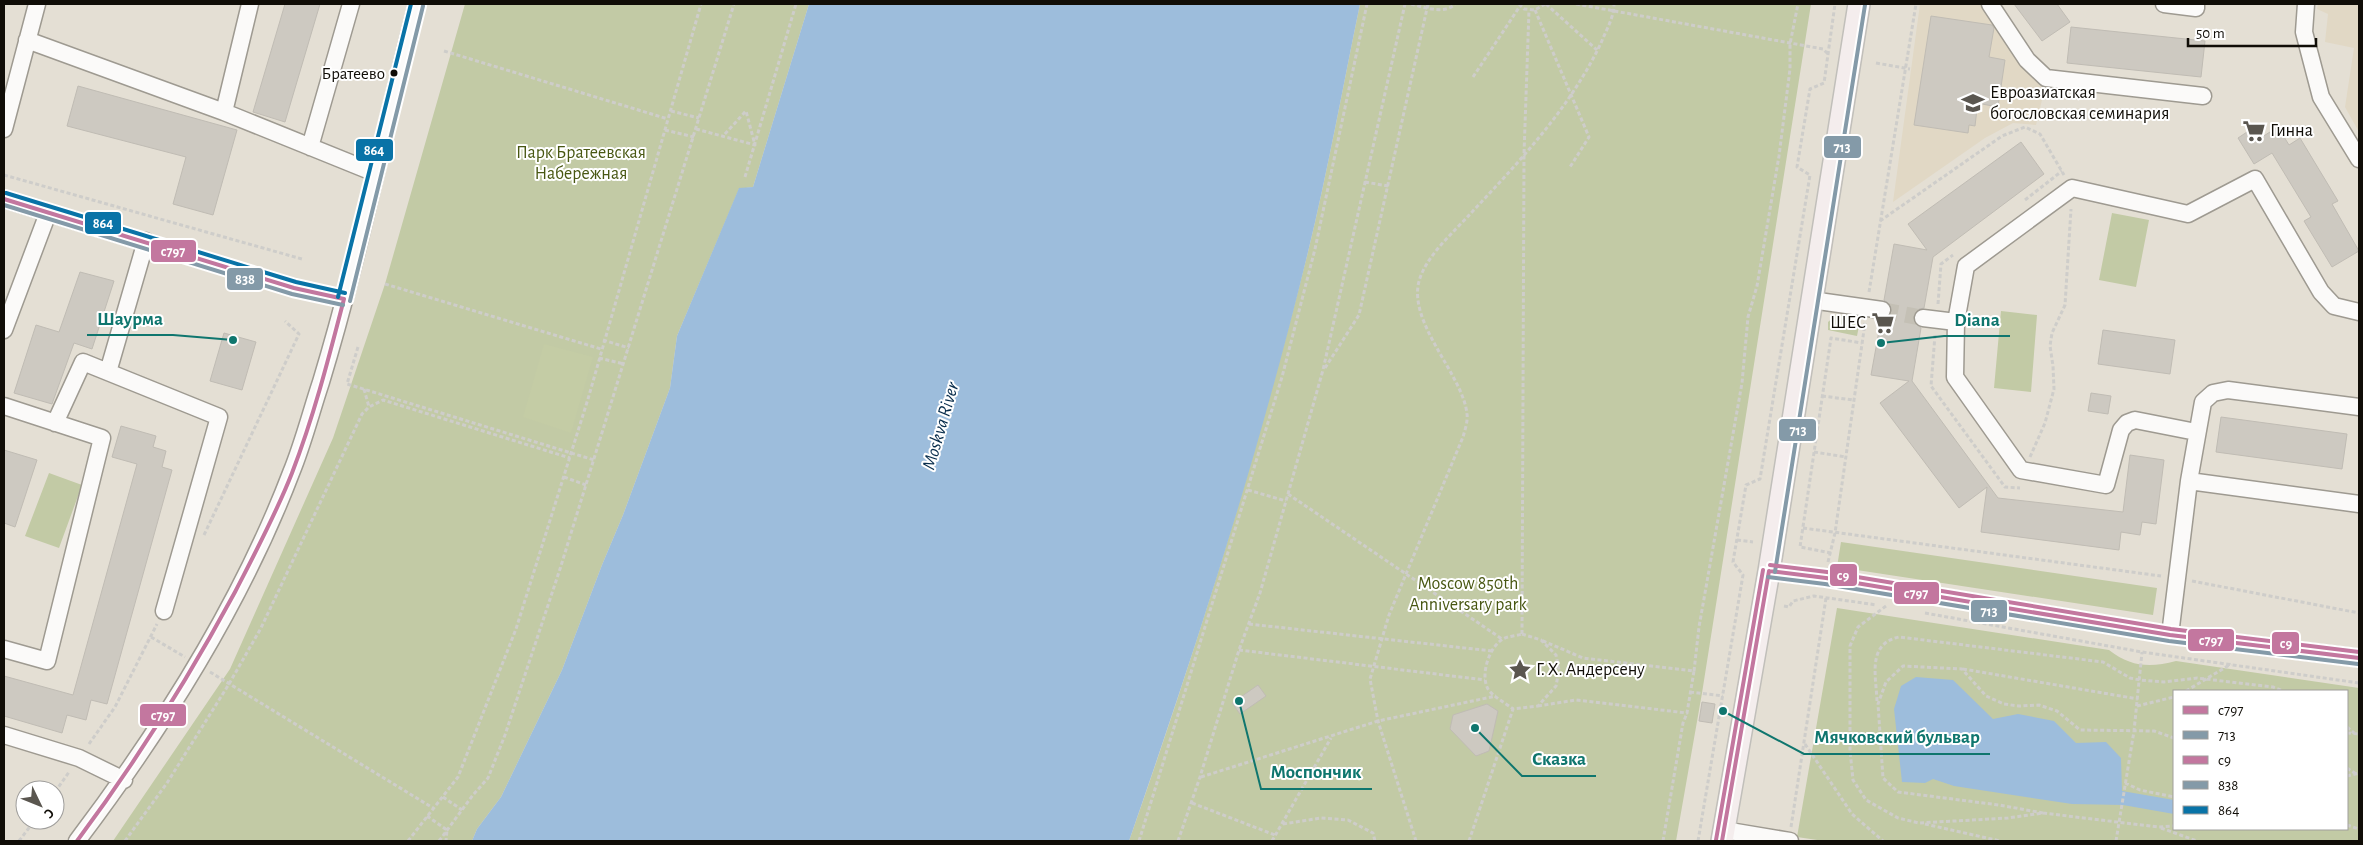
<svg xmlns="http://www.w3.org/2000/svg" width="2363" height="845" viewBox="0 0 2363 845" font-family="'Alegreya Sans',sans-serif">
<rect width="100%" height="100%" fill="#e4dfd4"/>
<path fill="#e1d8c5" d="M1920,4h63l44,67 9,9 10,3 -10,42 -23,-2 -28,15 -92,64z
M2318,4h41v128l-14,-25 9,-59 -29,-6 3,-28 -11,-5z"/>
<path fill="#c2caa5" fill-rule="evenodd" d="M465,4h344l-56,183 -14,2 -62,147 -7,52 -47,127 -21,50 -40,105 -61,127 -24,32 -5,12h-359l117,-172 103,-231 52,-154z
M1360,4h451l-109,689 -26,148h-547c68,-193 129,-390 179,-589 20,-82 35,-166 52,-248z
M2112,213l37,7 -13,67 -37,-7z
M2001,311l36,4 -6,77 -37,-4z
M1836,315l25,1 -4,20 -29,-6v-8z
M49,473l33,12 -23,63 -34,-12z
M1841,542l316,46 -4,27 -316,-48z
M1837,608l272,42c22,17 41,18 67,11l183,27v153h-535l-27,-4zM2174,691h173v138h-173z"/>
<path fill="#c4cca5" d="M544,344l49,13 -22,76 -48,-16z"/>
<path fill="#9dbddc" d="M809,4h551c-17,82 -32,166 -52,248 -48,199 -112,396 -179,589h-657l5,-12 24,-32 61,-127 40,-105 21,-50 47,-127 7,-52 62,-148 14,-1z
M1916,677l37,3 40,39 25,-5 36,7 22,22 30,-1 15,16 1,33 52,9v14l-51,-9 -51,-1 -118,-18 -21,-7 -8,4 -23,-1 -8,-73 7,-23z"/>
<path fill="#cdc9c1" stroke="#c0bcb4" d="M285,4h35l-35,118 -32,-10z
M2014,4h43l13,18 -28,19z
M1931,16l61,9 2,3 -5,29 16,3 -7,47 -16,-3 -1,6 -4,-1 -2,17 -6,-1 -1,8 -54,-8z
M2071,27l134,14 -4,36 -134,-14z
M78,86l159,44 -24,85 -40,-11 13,-47 -119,-31z
M2256,126l6,11 16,-10 11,18 11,-7 38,63 -6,3 27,47 -27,16 -28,-46 7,-4 -39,-64 -18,11 -16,-26z
M2021,142l23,32 -111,83 -9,51 -5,1 -6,7 1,6 7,6 -9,53 86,117 125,14 7,-57 34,5 -8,64 -14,-2 -2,13 -19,-3 -2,18 -138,-18 6,-45 -28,21 -79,-105 29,-22 -38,-6 10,-55 5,-1 6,-7 -1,-6 -7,-6 10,-56 33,6 -19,-26z
M80,272l34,9 -22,68 -18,-6 -22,61 -38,-11 22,-68 23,7z
M2103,330l72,10 -5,34 -72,-10z
M224,333l32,9 -14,48 -32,-9z
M2091,393l20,3 -3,18 -20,-3z
M2221,417l126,17 -5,35 -126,-17z
M121,426l35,10 -3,11 13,4 -4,16 10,3 -65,234 -16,-4 -5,20 -19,-5 -5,18 -58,-17v-40l69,19 64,-231 -25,-7z
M4,450l33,10 -22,67 -11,-4z
M1258,685l8,11 -26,18 -8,-11z
M1702,702l13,2 -3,19 -13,-2z
M1487,704l11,7 -9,40 -13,5 -26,-27 3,-14z"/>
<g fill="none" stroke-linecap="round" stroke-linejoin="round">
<path stroke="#c4c0b5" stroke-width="16" stroke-dasharray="16 8" stroke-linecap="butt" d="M1882,310l41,8"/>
<defs>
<path id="minor" d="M1990,4l37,56 19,18 157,18
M2164,4l32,4v-4
M2306,4l-2,28 17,65 38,62
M27,40l197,72 151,61
M224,112l26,-108
M4,129l33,-125
M310,147l41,-143
M4,199l290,89 50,11
M1811,300l71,10
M1923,318l33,4
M4,330l44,-117
M108,372l38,-131
M4,406l98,32 -55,223 -43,-12
M55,423l28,-61 136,55 -55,194
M2196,432l-61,-12 -8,3 -6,7 -15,55 -85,-15 -66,-93 1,-55 10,-56 106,-78 116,26 67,-35 66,113 13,14 25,6
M2189,481l170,23
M1769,571l57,7 344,57 189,23
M2170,635l19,-154 14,-79 10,-9 15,-3 131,17
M4,735l75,23 45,22
M1724,830l66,11
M77,841c84,-111 164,-237 214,-368 12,-29 20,-61 30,-91 38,-125 63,-252 96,-378"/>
<path id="major" d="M1722,841l47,-270 90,-567"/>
</defs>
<use href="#minor" stroke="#9e9a91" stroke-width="19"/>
<use href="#major" stroke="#c1bfba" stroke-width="24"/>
<path stroke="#cecdca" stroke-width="3" stroke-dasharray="4 2.5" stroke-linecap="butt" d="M1411,4c12,3 34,11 44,0
M1519,4l5,5 11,1 10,-6
M1546,4l51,46
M1576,4l247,45 5,5
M1535,10l54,127 -19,30
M444,51l224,68
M1876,63l34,6
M1473,77l47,-71
M671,111l28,7
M696,129l59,16 -9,-34 -23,25
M665,130l29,7
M4,175l298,84
M745,177l51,-173
M1365,182l23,4
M2025,200l37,-29
M1880,221l122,-85 23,-9 15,7 24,41
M385,284l216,65
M1869,292l47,-288
M1938,304l3,-40 12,-9
M1935,335l-4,51 74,101 15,1
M603,340l26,8
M358,347l-11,37 247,76
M599,358l25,6
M1325,368l34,-53 69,-311
M364,389l5,18
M1822,396l31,4
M1814,452l32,5
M2030,457l15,-34 9,-34 -1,-23 -3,-20 2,-13 13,-28 6,-96
M564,477l22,8
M1248,490l38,11
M1288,494l214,145
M1803,528l358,48
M204,535l95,-201 -14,-13
M1737,540l16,2
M1831,553l-31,-6 31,-209 31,5
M1828,562l7,-29 30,-210
M2192,581l167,32
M1784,606l5,1 4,-6 21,-5 63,9
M1886,606l-28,21 -8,19v104l3,30 13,20 32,18 21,5 89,-5 35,-5 115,14 16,-1
M1925,613l217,39 217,31
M1249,624l243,27
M1522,634l2,-480 5,-144
M1522,634l19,6 15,15 3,15 -3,16 -18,20 -25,3c-7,-6 -20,-12 -25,-20 -8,-14 1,-42 15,-50 5,-3 13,-3 19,-5z
M151,637l34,20
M1239,650l246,30
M1963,669l175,30
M1694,671l5,-44 43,-244 6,-66 9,-31 22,-130 11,-87v-25l8,-40
M210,672l223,136
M2186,691l45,-27
M1690,692l33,4
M1877,701c-1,-26 -10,-57 22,-64l204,25 27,16 10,2 24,2 33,-4 76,9 10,4
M1538,706l38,-6 111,13 7,-42 -111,-13 -42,-18
M2137,706l37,-9
M2347,727l7,6
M2347,733l12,1
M89,744l26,-37 42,-83
M1805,744l47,70 31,27
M2347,768l9,6
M2347,776l12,-3
M1201,777l177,-56 118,-25
M2125,783l15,7 34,7
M55,792l14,-20
M443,797l19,13
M1192,803l83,32
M2043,813l-44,-8 -101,-13 -15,-14 -5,-74 8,-22 17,-16 59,3 24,27 18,8 15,2 20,-1 18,6 23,19 74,1 20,7
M427,816l20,14 -1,11
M1283,824l38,-6 27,2 25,13 2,8
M1925,824l75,17
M2347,825l12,4
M1791,827l35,-229
M2161,828l36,13
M19,841l16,-21
M125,841l42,-58 62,-99 32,-56 101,-214 7,-7 14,-7 187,58
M408,841l50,-64 58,-148 72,-230 113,-395
M439,841l34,-46 15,-17 17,-43 55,-166 174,-565
M1139,841l143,-464 33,-128 52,-245
M1178,841l22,-64 39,-127 21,-57 63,-223 82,-366
M1272,841l59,-103
M1416,841l-38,-120 -8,-42 19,-64 74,-178c2,-7 5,-16 4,-23 -4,-40 -62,-93 -47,-136 8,-24 34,-46 51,-65 49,-52 99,-105 130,-170 5,-13 13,-25 13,-39
M1469,841l44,-132
M1663,841l20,-118 4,-10
M1698,841l45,-266 -10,-13 13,-77 14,-6 50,-304 -13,-8 13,-78 14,-6 11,-79
M2116,841l18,-110 8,-79"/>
<use href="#minor" stroke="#fbfaf9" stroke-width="16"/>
<use href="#major" stroke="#f4eded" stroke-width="21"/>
<defs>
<path id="bus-1" d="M4,199l290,89 50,11
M1769,571l57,7 344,57 189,23
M77,841c59,-79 111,-162 158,-249 20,-39 41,-78 57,-119 22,-57 37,-116 52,-174
M1722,841l47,-270"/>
<path id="bus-2" d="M1775,572l90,-567
M1768,577l57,7 344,57 189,23"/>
<path id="bus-3" d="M1770,565l57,7 344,57 188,23
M1716,840l47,-270"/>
<path id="bus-4" d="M4,205l288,89 51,11
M350,301l73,-295"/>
<path id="bus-5" d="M6,193l290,89 49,11
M338,297l73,-293"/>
</defs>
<use href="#bus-1" stroke="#fff" stroke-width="8"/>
<use href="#bus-2" stroke="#fff" stroke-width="8"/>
<use href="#bus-3" stroke="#fff" stroke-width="8"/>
<use href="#bus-4" stroke="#fff" stroke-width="8"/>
<use href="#bus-5" stroke="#fff" stroke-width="8"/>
<use href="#bus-1" stroke="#c3779f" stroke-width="4"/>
<use href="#bus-2" stroke="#849aa8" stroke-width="4"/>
<use href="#bus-3" stroke="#c3779f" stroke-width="4"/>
<use href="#bus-4" stroke="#849aa8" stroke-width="4"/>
<use href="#bus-5" stroke="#0973a7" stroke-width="4"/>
</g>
<defs>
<symbol id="university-bare" viewBox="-9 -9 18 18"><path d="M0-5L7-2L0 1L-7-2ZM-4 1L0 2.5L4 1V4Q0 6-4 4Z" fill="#5a564f" stroke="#fff" stroke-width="2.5" paint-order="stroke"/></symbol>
<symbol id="supermarket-bare" viewBox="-9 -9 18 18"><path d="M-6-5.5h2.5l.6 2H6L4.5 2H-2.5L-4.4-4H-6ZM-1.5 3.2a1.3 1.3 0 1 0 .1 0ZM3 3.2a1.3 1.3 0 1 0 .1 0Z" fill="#5a564f" stroke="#fff" stroke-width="2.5" paint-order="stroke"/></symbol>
<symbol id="sight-bare" viewBox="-9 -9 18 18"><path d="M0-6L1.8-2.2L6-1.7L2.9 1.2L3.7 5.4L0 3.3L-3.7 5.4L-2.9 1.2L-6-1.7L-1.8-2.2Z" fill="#5a564f" stroke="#fff" stroke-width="2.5" paint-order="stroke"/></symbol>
</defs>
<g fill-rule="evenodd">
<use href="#university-bare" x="1957" y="87" width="32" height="32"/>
<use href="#supermarket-bare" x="2238" y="115" width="32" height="32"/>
<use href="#supermarket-bare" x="1867" y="307" width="32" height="32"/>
<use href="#sight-bare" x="1504" y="654" width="32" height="32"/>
</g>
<circle fill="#100d07" stroke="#fff" stroke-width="2" cx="394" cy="73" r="4.5"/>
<g text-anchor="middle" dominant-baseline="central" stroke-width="4" stroke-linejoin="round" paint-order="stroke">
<g font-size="17" fill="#100d07" stroke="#fff" text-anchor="end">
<text x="385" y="73">Братеево</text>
</g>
<g font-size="18" fill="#100d07" stroke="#fff" text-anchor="start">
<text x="1990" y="93">Евроазиатская<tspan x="1990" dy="21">богословская семинария</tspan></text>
<text x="2270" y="131">Гинна</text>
<text x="1866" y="323" text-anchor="end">ШЕС</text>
<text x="1536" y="670">Г. Х. Андерсену</text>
</g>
<g font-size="18" fill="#485712" stroke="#fff">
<text x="581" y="153">Парк Братеевская<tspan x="581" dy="21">Набережная</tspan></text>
<text x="1468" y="584">Moscow 850th<tspan x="1468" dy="21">Anniversary park</tspan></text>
</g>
<g font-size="19" font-style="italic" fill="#072c4b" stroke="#fff">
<text transform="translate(941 426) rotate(-74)">Moskva River</text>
</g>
</g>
<path fill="none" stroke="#0f766e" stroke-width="2" d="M233 340L173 335H87M1881 343L1944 336H2010M1723 711L1804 754H1990M1475 728L1522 776H1596M1239 701L1261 789H1372"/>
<g fill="#0f766e" stroke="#fff" stroke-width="2">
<circle cx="233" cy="340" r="5"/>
<circle cx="1881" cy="343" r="5"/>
<circle cx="1723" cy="711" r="5"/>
<circle cx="1475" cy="728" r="5"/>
<circle cx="1239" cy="701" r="5"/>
</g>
<g font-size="19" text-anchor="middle" font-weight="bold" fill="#0f766e" stroke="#fff" stroke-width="4" stroke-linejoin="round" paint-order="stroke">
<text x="130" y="325">Шаурма</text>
<text x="1977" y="326">Diana</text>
<text x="1897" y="743">Мячковский бульвар</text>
<text x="1559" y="765">Сказка</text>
<text x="1316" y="778">Моспончик</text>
</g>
<g stroke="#fff" stroke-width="2">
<rect x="1823" y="135" width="39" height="24" rx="5" fill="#849aa8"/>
<rect x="355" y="138" width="39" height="24" rx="5" fill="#0973a7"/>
<rect x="84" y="211" width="38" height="24" rx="5" fill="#0973a7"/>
<rect x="150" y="239" width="47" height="24" rx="5" fill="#c3779f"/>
<rect x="226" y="267" width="38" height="24" rx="5" fill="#849aa8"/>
<rect x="1778" y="418" width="39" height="24" rx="5" fill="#849aa8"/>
<rect x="1829" y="563" width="29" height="24" rx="5" fill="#c3779f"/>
<rect x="1893" y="581" width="47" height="24" rx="5" fill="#c3779f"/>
<rect x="1970" y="599" width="38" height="24" rx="5" fill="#849aa8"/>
<rect x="2187" y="628" width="48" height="24" rx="5" fill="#c3779f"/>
<rect x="2271" y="631" width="29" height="24" rx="5" fill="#c3779f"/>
<rect x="139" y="703" width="48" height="24" rx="5" fill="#c3779f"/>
</g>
<g font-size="14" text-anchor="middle" font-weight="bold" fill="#fff">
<text x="1842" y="152">713</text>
<text x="374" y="155">864</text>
<text x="103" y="228">864</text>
<text x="173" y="256">с797</text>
<text x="245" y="284">838</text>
<text x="1798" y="435">713</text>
<text x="1843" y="580">с9</text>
<text x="1916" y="598">с797</text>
<text x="1989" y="616">713</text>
<text x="2211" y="645">с797</text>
<text x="2286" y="648">с9</text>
<text x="163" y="720">с797</text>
</g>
<rect width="2363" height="845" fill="none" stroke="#100d07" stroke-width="10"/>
<rect x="2173" y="690" width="175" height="140" fill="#ffffff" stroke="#9f9e9c"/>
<rect x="2183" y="706" width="25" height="8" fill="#c3779f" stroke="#9f9e9c"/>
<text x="2218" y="715" font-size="15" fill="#100d07">с797</text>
<rect x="2183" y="731" width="25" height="8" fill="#849aa8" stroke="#9f9e9c"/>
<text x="2218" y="740" font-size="15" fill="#100d07">713</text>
<rect x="2183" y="756" width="25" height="8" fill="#c3779f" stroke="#9f9e9c"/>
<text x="2218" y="765" font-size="15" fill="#100d07">с9</text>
<rect x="2183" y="781" width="25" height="8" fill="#849aa8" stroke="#9f9e9c"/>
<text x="2218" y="790" font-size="15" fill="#100d07">838</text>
<rect x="2183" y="806" width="25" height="8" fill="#0973a7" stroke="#9f9e9c"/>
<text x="2218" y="815" font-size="15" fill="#100d07">864</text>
<g transform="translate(40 805) rotate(133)"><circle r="24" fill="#ffffff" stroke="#9f9e9c"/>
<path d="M0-4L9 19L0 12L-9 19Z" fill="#5a564f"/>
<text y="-8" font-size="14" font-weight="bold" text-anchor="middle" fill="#100d07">С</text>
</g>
<path d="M2188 38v8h128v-8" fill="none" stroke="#100d07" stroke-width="2.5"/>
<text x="2196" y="38" font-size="15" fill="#100d07" stroke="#ffffff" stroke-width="4" paint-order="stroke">50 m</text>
</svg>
